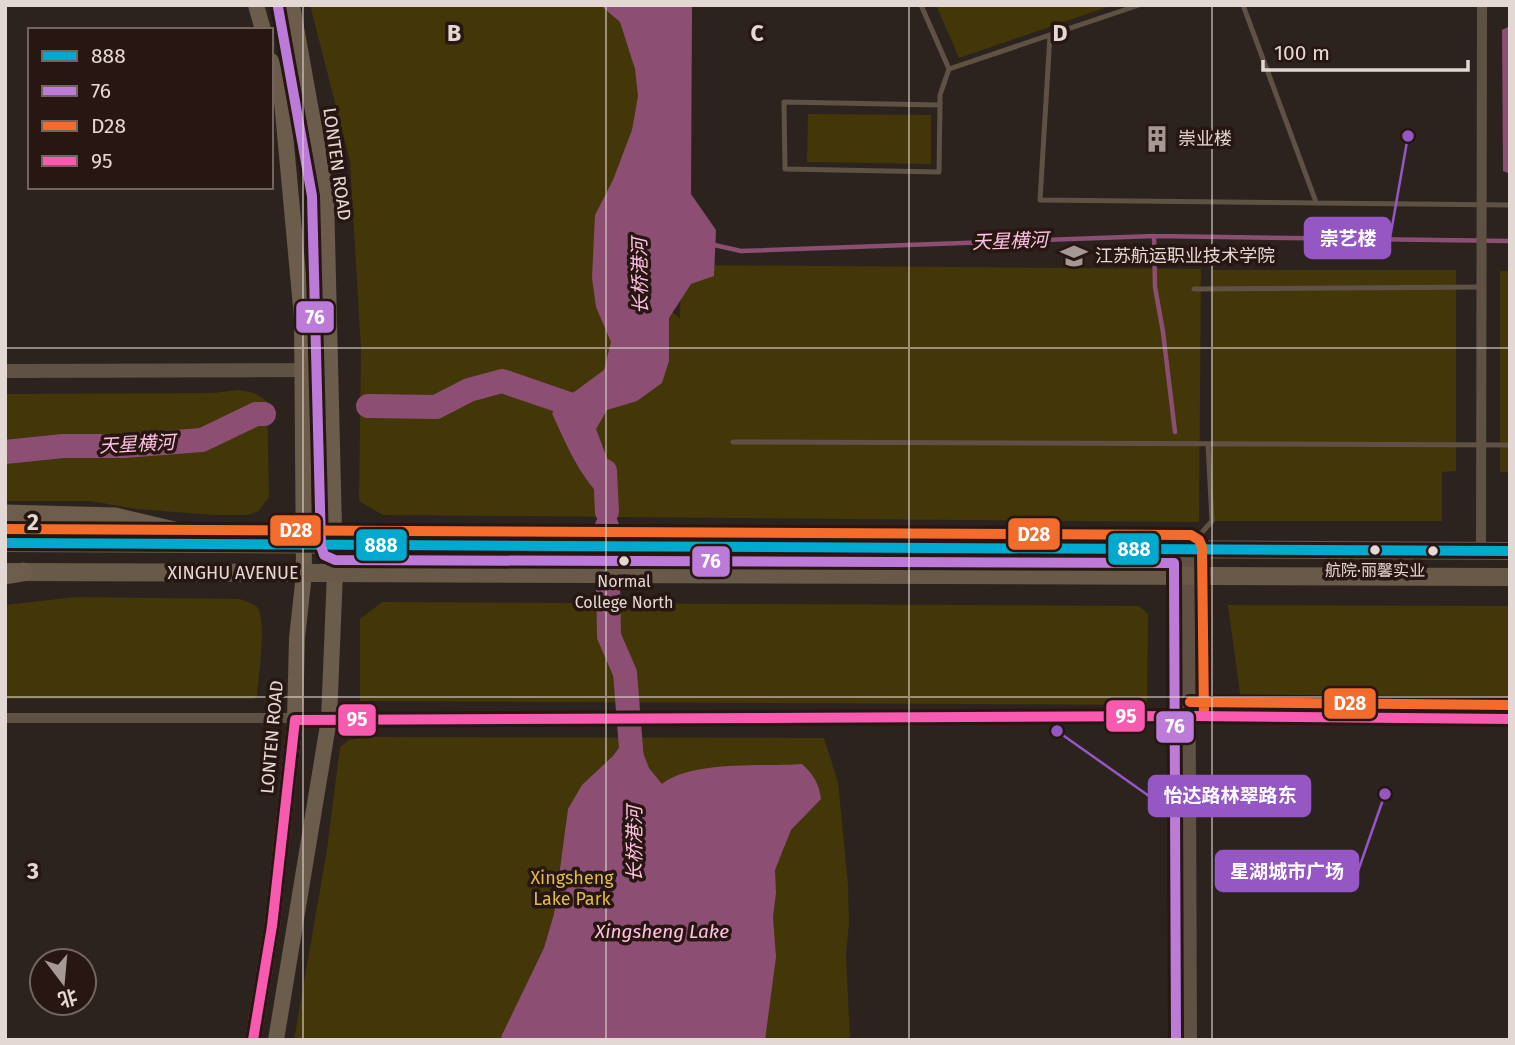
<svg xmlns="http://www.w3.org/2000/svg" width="1515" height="1045" viewBox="0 0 1515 1045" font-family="'Fira Sans','Noto Sans SC',sans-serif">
<rect width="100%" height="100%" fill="#2c231f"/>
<path fill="#433609" d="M310,5h363l-37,273 44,41 1,-54 520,4 -2,253 -816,-7 -24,-14 2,-151 -11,-189z
M936,5h177l-154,53z
M808,114l123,1v49l-124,-2z
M1212,270h244v201l-14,1v49h-230z
M1500,271h10v201h-10z
M239,390l15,3 13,8 2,96 -10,14 -11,4h-35l-76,-6 -47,-8h-85v-107l208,-1z
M76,597l164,2c4,2 12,4 16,7 12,12 2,73 1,90l-3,3h-249v-94z
M382,602l757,4 9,8 -1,91 -787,-4v-82z
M1228,605l282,1v98l-269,-3z
M368,737l456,1 14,44 10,103 1,38 -3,31 4,86h-556l33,-191 13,-102 9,-7z"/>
<path fill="#8d4e73" d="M600,5h92l-1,189 25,36 -2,46 -23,8 -22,34v43l-7,22 -25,18 -30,9 -11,19 17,45v34c-30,-24 -46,-61 -61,-95l18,-18 34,-25 7,-28 -15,-35 -4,-29 3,-63 18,-35 19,-50 6,-34 -3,-27 -15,-47z
M1510,26v148l-7,-3 -1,-141z
M638,740l11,28 13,16c30,-24 102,-17 140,-20 12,11 17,20 19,35l-30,31 -16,40 1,23 -3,24 3,40 -11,83h-259l-5,-3 43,-89 10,-34 14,-105 14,-24 31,-29 11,-15z"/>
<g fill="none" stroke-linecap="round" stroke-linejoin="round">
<path stroke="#8d4e73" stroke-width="4.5" d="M1154,236l1,51 8,45 12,100
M710,244l31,7 413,-15 356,5"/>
<path stroke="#8d4e73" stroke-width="24" d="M368,406l68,1 33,-17 33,-9 79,27
M5,452l58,-6h61l78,-6 54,-26h8
M605,471l2,41
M607,526l2,110 16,37 8,100"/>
<path stroke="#5f5245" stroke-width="5" d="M921,5l28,64 190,-64
M1243,5l73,197
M1050,35l-10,165 470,5
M940,105l-156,-3 1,67 154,3 1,-67v-10l9,-26
M1194,289l287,-2
M733,442l777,3
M1191,545l21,-24 -4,-77"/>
<path stroke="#5f5245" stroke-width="10" d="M1481,550l1,-545
M5,718c502,3 1003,-4 1505,1"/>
<path stroke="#5f5245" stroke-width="14" d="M5,371l325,-1
M1188,549l2,491"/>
<path stroke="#6b5c4c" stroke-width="16" d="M256,5l7,25
M253,1040l19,-114 23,-206 2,-82 7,-64 -2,-256 -20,-217 -11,-40
M276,1040l53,-321 6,-147 -9,-377 -34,-190"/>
<path stroke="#695948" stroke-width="18" d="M5,543l1505,8
M8,572l1502,5"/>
<path stroke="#6e5d4d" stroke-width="19" d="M5,514l110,3 110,26
M5,575l18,-3"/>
<defs>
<path id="bus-1" d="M5,543l1505,8"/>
<path id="bus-2" d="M278,7l34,189 9,350 3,9 11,5 839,3 2,477"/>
<path id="bus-3" d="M5,529l1186,6 8,5 3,7 2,169
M1190,702l320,3"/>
<path id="bus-4" d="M253,1040l19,-114 23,-206 895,-4 320,3"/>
</defs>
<use href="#bus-1" stroke="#271611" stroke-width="16"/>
<use href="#bus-2" stroke="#271611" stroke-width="16"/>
<use href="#bus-3" stroke="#271611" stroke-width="16"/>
<use href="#bus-4" stroke="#271611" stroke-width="16"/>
<use href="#bus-1" stroke="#00a9ce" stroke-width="10"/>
<use href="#bus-2" stroke="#bd7bd9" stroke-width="10"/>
<use href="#bus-3" stroke="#f36c2b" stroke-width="10"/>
<use href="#bus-4" stroke="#f75aaf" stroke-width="10"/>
</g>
<path fill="none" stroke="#e4d8d4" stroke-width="2" stroke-opacity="0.55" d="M303,5v1035M606,5v1035M909,5v1035M1212,5v1035M5,348h1505M5,697h1505"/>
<defs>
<symbol id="building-bare" viewBox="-9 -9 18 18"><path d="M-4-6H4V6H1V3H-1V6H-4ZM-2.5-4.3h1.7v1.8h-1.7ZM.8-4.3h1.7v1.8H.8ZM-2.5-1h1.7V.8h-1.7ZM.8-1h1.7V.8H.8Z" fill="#a49995" stroke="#271611" stroke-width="2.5" paint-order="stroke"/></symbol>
<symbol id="university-bare" viewBox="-9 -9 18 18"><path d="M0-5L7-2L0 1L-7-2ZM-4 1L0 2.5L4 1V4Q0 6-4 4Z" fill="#a49995" stroke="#271611" stroke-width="2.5" paint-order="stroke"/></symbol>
</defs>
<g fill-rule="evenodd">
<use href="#building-bare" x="1138" y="120" width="38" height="38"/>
<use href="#university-bare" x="1055" y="237" width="38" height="38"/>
</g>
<g fill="#e4d8d4" stroke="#271611" stroke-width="2.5">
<circle cx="1375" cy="550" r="6"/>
<circle cx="1433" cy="551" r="6"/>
<circle cx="624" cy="561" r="6"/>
</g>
<g text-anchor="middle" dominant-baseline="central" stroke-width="7" stroke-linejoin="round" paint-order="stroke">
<g font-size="16" fill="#e4d8d4" stroke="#271611">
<text x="1375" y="570">航院·丽馨实业</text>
<text x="624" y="581">Normal<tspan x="624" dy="21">College North</tspan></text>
</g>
<g font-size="18" fill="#e4d8d4" stroke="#271611" text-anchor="start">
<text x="1178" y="139">崇业楼</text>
<text x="1095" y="256">江苏航运职业技术学院</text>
</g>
<g font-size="18" fill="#e4d8d4" stroke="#271611">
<text transform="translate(337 164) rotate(82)">LONTEN ROAD</text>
<text x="233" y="573">XINGHU AVENUE</text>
<text transform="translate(272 737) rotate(-85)">LONTEN ROAD</text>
</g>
<g font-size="18" fill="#debc4a" stroke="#271611">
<text x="572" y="878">Xingsheng<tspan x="572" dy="21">Lake Park</tspan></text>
</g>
<g font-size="19" font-style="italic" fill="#ffc2e3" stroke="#271611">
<text transform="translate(1010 241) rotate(-2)">天星横河</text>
<text transform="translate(640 276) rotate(-91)">长桥港河</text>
<text transform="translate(137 444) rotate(-3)">天星横河</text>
<text transform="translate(634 844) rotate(-90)">长桥港河</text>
<text x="662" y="931">Xingsheng Lake</text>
</g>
</g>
<g font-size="23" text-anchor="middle" font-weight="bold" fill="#e4d8d4" stroke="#271611" stroke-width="7" stroke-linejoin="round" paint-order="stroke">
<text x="454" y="41">B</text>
<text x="757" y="41">C</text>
<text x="1060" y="41">D</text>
<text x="33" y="530">2</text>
<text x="33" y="879">3</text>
</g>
<path fill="none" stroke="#9557c4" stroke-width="2.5" d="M1408 136L1390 238M1057 731L1149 796M1385 794L1358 871"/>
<g fill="#9557c4" stroke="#271611" stroke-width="2.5">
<circle cx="1408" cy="136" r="7"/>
<circle cx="1057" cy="731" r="7"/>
<circle cx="1385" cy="794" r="7"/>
</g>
<g fill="#9557c4" stroke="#9557c4" stroke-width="2.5">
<rect x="1305" y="218" width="85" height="40" rx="7"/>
<rect x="1149" y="776" width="161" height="40" rx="7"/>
<rect x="1216" y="851" width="142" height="40" rx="7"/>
</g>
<g font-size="19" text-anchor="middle" font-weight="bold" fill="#fff">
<text x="1348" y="245">崇艺楼</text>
<text x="1230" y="802">怡达路林翠路东</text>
<text x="1287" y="878">星湖城市广场</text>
</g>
<g stroke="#271611" stroke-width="2.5">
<rect x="295" y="300" width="40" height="34" rx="7" fill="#bd7bd9"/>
<rect x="269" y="514" width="53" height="33" rx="7" fill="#f36c2b"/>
<rect x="1007" y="517" width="54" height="34" rx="7" fill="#f36c2b"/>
<rect x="355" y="528" width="53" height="34" rx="7" fill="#00a9ce"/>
<rect x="1107" y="532" width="53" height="34" rx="7" fill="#00a9ce"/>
<rect x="691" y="545" width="40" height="33" rx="7" fill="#bd7bd9"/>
<rect x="1323" y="687" width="54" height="33" rx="7" fill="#f36c2b"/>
<rect x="1105" y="699" width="41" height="34" rx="7" fill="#f75aaf"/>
<rect x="337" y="703" width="40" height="34" rx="7" fill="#f75aaf"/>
<rect x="1155" y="710" width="40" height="34" rx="7" fill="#bd7bd9"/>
</g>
<g font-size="19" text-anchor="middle" font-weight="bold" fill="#fff">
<text x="315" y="324">76</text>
<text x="296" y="537">D28</text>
<text x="1034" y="541">D28</text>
<text x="381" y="552">888</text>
<text x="1134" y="556">888</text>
<text x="711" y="568">76</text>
<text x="1350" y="710">D28</text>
<text x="1126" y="723">95</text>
<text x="357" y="726">95</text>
<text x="1175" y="733">76</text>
</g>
<rect width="1515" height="1045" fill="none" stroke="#e4d8d4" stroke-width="14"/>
<rect x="28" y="28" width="245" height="161" fill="#271611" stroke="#73645f" stroke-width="2"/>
<rect x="42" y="51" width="35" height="10" fill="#00a9ce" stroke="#73645f" stroke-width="2"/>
<text x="91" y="63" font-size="21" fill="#e4d8d4">888</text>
<rect x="42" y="86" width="35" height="10" fill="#bd7bd9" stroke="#73645f" stroke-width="2"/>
<text x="91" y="98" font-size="21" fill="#e4d8d4">76</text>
<rect x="42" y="121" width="35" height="10" fill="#f36c2b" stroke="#73645f" stroke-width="2"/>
<text x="91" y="133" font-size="21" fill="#e4d8d4">D28</text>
<rect x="42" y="156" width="35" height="10" fill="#f75aaf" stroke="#73645f" stroke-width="2"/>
<text x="91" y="168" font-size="21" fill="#e4d8d4">95</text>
<g transform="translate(63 982) rotate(164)"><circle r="33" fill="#271611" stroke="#73645f" stroke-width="2"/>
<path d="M0-5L12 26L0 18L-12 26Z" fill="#a49995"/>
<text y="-10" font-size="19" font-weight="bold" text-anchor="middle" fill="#e4d8d4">北</text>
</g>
<path d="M1263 60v10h205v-10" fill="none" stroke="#e4d8d4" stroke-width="3.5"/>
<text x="1274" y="60" font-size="21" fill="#e4d8d4" stroke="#271611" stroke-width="5" paint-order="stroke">100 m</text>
</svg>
